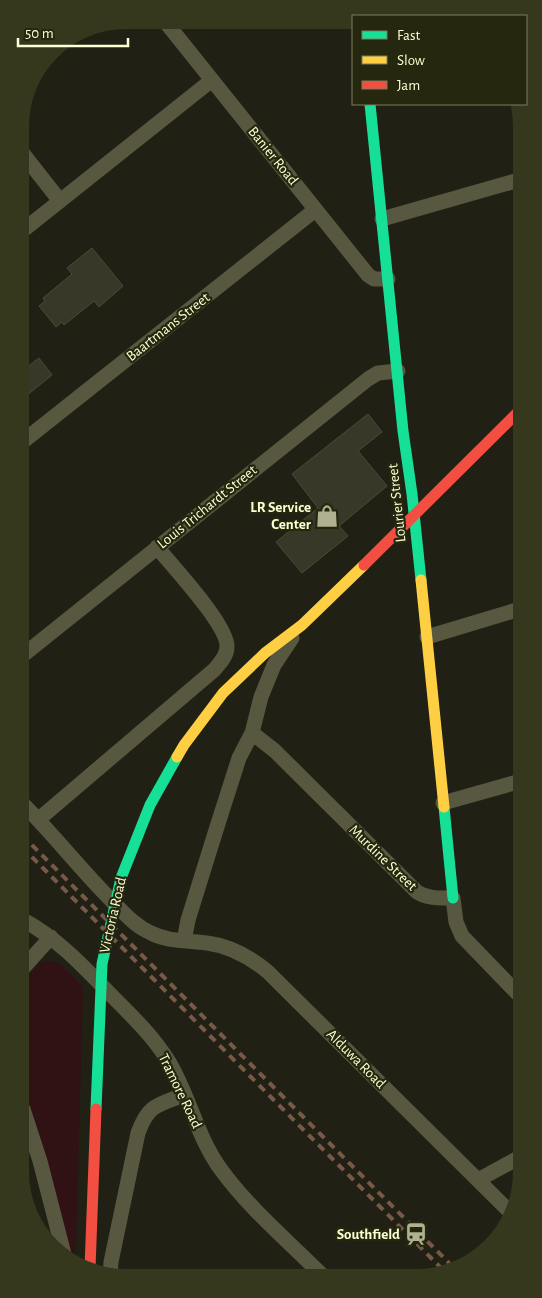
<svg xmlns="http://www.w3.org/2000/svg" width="542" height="1298" viewBox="0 0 542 1298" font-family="'Alegreya Sans',sans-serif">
<rect width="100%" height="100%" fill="#202114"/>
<path fill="#301214" d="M47,961l13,2 23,24 -7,266 -2,1 -5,-5 -23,-92 -23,-69v-106l17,-19z"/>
<path fill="#373828" stroke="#4a4c35" d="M92,248l31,38 -24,21 -5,-6 -30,24 -2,-3 -6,5 -17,-21 6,-5 -2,-3 29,-24 -5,-6z
M39,358l13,17 -31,25v-28z
M368,414l14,18 -24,19 29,35 -48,40 9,10 -46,37 -26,-31 42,-34 -26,-34z"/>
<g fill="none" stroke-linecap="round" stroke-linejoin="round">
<path stroke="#585840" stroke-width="15" d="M164,20l204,255 6,4h14
M20,150l40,51
M382,219l137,-39
M21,232l191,-152
M21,443l294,-233
M427,637l93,-28
M22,656l346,-277 10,-6 20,-2
M252,733l23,18 142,141c11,7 23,6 36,6l3,24 6,14 59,61
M22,803c32,32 59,67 91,99 11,11 22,24 38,31 17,9 37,7 56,10 24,3 43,14 61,29l241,239
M443,803l78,-22
M39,819l175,-149c6,-7 13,-14 13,-23 1,-22 -55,-81 -70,-100
M23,920c34,18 60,46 86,73 22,22 44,43 60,69 21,35 28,76 53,109 27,37 67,71 100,104
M184,941l4,-21 28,-90 23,-72 13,-25 9,-36 13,-32 18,-27
M23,968l28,-31
M23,1109l17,52 24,93
M478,1180l44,-24
M110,1276l1,-14 27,-129c10,-28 19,-28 46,-38"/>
<path stroke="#16e098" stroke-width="11" d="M370,104l33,327 9,63 9,86
M444,807l9,91
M96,1109l6,-145 19,-86 29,-73 27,-48"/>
<path stroke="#ffcf43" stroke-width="11" d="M421,580l23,227
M177,757l7,-12 39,-52 42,-40 37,-28 62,-60"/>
<path stroke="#f24e42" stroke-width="11" d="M364,565l155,-154
M90,1268l6,-159"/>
<path stroke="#785948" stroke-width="4" stroke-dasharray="8 6" stroke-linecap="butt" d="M22,835l432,433
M22,847l424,426"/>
</g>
<defs>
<symbol id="shop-bare" viewBox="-9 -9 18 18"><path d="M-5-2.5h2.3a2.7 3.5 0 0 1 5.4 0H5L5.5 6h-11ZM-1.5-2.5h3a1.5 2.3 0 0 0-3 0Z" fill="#b0b191" stroke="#25270e" stroke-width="2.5" paint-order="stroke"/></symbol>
<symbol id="station-bare" viewBox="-9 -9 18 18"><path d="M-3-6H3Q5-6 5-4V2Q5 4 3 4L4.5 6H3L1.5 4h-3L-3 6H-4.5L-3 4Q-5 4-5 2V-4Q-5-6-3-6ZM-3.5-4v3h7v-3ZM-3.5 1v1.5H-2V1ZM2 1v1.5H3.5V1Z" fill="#b0b191" stroke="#25270e" stroke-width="2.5" paint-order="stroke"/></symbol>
</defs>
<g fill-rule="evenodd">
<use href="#shop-bare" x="311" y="500" width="32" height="32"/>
<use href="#station-bare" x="400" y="1218" width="32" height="32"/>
</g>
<g text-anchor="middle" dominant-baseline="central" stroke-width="4.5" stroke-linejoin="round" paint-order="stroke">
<g font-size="15" fill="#feffd4" stroke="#25270e">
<text transform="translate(273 156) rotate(51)">Banier Road</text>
<text transform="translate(168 327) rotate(-38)">Baartmans Street</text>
<text transform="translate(397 503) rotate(-96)">Lourier Street</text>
<text transform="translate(207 507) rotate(-39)">Louis Trichardt Street</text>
<text transform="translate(383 858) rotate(44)">Murdine Street</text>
<text transform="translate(113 915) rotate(-77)">Victoria Road</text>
<text transform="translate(356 1059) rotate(45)">Alduwa Road</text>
<text transform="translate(180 1091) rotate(64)">Tramore Road</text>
</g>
<g font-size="15" font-weight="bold" fill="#feffd4" stroke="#25270e" text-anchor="end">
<text x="311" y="507">LR Service<tspan x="311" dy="17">Center</tspan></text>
<text x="400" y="1234">Southfield</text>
</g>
</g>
<path d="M0 0H542V1298H0ZM126 29H416A97 97 0 0 1 513 126V1172A97 97 0 0 1 416 1269H126A97 97 0 0 1 29 1172V126A97 97 0 0 1 126 29Z" fill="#36381e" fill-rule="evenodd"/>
<rect x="352" y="15" width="175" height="90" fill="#25270e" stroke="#7c7d5d"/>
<rect x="362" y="31" width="25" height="8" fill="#16e098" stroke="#7c7d5d"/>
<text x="397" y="40" font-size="15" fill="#feffd4">Fast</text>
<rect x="362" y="56" width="25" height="8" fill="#ffcf43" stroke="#7c7d5d"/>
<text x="397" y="65" font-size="15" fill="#feffd4">Slow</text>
<rect x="362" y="81" width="25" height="8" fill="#f24e42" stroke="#7c7d5d"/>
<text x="397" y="90" font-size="15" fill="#feffd4">Jam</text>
<path d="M18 38v8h110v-8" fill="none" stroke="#feffd4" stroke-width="2.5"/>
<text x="25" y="38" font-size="15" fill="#feffd4" stroke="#25270e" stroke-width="4" paint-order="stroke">50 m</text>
</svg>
